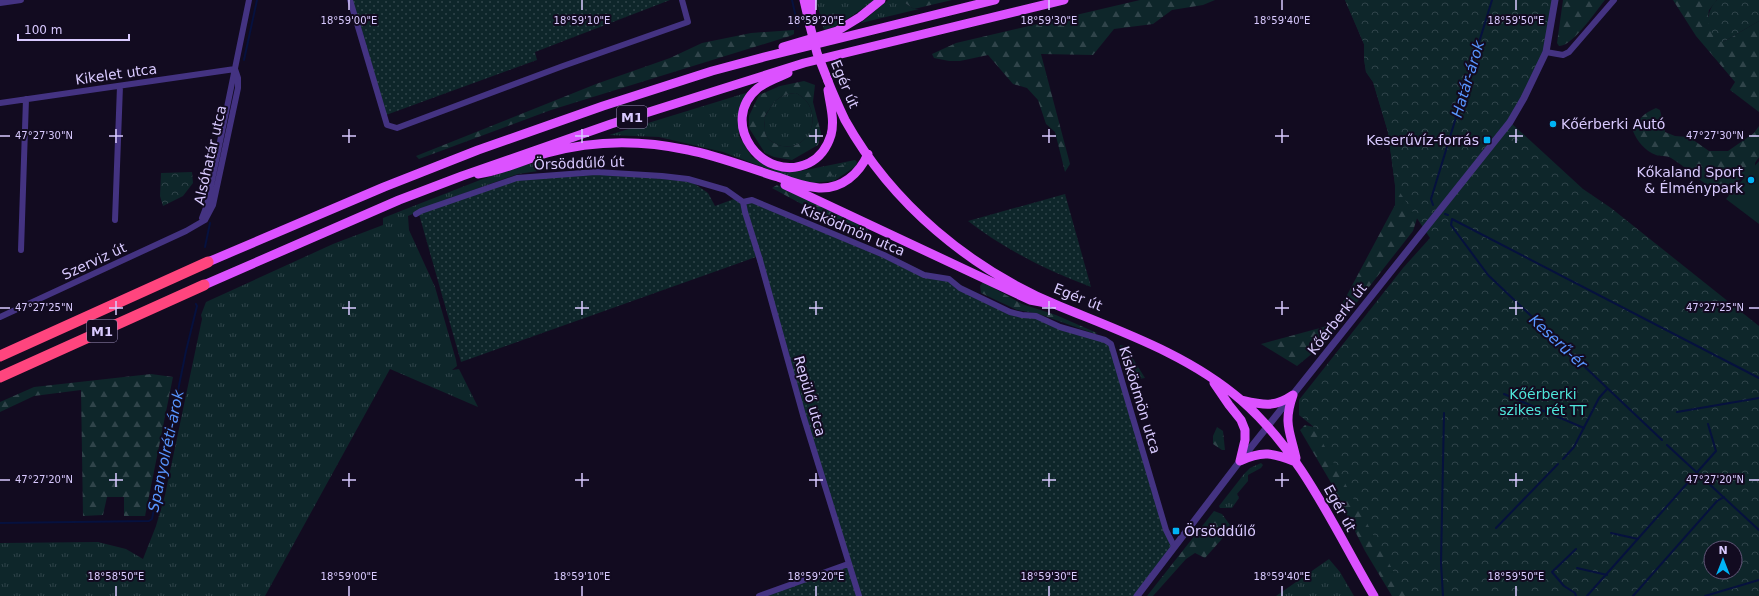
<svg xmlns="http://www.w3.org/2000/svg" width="1759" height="596" viewBox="0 0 1759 596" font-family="'DejaVu Sans',sans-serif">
<defs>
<pattern id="grass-tufts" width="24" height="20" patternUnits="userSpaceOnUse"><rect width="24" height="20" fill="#0e262a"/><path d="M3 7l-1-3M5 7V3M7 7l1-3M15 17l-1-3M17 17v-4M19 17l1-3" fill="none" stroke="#30444a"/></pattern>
<pattern id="forest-firs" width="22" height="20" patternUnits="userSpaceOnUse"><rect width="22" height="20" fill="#0e262a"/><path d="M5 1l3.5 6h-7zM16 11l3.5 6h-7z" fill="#30444a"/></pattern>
<pattern id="park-crowns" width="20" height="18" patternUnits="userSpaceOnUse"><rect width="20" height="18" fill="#0e262a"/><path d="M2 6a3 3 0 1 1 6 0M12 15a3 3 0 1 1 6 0" fill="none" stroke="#30444a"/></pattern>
<pattern id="garden-dots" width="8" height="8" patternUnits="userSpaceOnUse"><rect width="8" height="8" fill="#0e262a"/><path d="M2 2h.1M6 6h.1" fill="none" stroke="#30444a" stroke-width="1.8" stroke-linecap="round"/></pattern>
</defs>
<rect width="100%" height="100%" fill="#120b20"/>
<path fill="url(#grass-tufts)" d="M816,0h59l-38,26 -13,4z
M888,0h17v3l9,6h5l-58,14z
M749,92l-10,24v20l13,21 32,14h17l54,-11 2,2 -1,4 -22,15 -23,2 -22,-6 -66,-25 -64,-15 -50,-2z
M796,93c33,17 12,65 -20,51 -6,-3 -11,-7 -11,-13 0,-4 -1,-9 -1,-13 1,-2 3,-5 5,-8 6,-11 13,-16 27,-17z
M563,158l-11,11 -34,5 -78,28 -32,14 1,14 26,57 21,73 1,6 -5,4 7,-1 19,38 -88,-38 -125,227h-265v-53l98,-1 28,7 17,10 13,-33 9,-31 37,-176 -1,-4 5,-13 127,-58 50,-19v-7l97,-38 45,-15z
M1261,463l2,2 -2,3 -13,7v6l-11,13 2,4 -7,10h-12l-1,-2 25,-32 6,-6z
M1329,559l11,13 14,24h-78z"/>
<path fill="url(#forest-firs)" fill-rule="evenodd" d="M905,0h47l-38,9 -9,-6z
M1140,0h75l-12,5 -31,5 -19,14 -39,5 -21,26 -52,-1 29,110 -5,8 -10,-40 -9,-8 -8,-24 -11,-12 -14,-4 -25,-29 -28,6h-11l-15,-3 -2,-4 24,-11z
M1345,0h141l-73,231 -88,112 -28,23 -36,-22 70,-19 64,-120v-20l-7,-53 -15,-50 -7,-10 -2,-13v-15z
M1563,0h42c-9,11 -33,47 -46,46l-2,-3z
M1673,0h44l-8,10 -1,6 15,26 36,-21v91l-29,-22 5,-8 -39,-46z
M794,30v4l-4,2 -239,74 -132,49 -3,-3 180,-72 74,-26 32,-15 49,-10z
M804,81l11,4 -2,17 8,31 -3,12 -26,15 -18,-3 -9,-4 -16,-25v-12l10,-21 21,-9zM796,93c33,17 12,65 -20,51 -6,-3 -11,-7 -11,-13 0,-4 -1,-9 -1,-13 1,-3 3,-6 5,-8 6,-11 13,-16 27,-17z
M1656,108l4,2 5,22 10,4 14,1 20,14h19l26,-18 5,-7v31l-4,6 1,10 -6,6h-10l-3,3v6l-7,10 -4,-8c-24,-2 -36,-21 -55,-32 -5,-3 -11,-1 -15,-3 -11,-4 -19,-14 -23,-24 5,-12 11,-18 23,-23z
M848,164l4,1v2c-13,6 -33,16 -47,11l2,-5z
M777,185l91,44v3l-13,1 -83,-45z
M983,282l39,22 34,11 41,18 -2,1 -56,-20 -22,-4 -36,-17 -1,-7z
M1120,345l5,1 20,32 -18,3 -8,-29z
M151,374l22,3 -28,139h-21v-19h-17l-4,18 -20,1 -2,-126 -47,6 -34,16v-10l34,-15z
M1302,403l116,193h-26l-27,-45 -35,-70 -30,-51 5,-5 9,2 -10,-10z
M1217,427l6,4 2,19h-3l-9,-6v-8z
M1214,511l8,3 8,11 -9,15 -16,18 -10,-5 -9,6 -33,37h-6z"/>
<path fill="url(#park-crowns)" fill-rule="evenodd" d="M1345,0h210l-9,52 -36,70 73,67 28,19 148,118v270h-352l-93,-169 -15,-12v-15l104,-132 27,-30 -35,-53 -7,-53 -15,-50 -7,-10 -2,-13v-15zM1711,548h24v24h-24z
M1717,0h42v21l-36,21 -6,-1c-11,-13 -12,-29 0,-41z
M192,172l1,11 -10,13 -20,10 -3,-10 1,-23z"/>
<path fill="url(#garden-dots)" d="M352,0h318l-135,52 2,8 -151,55z
M616,174l76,8 16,11 7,13 19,-7 13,1 177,75h11l75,37 19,4 82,28 55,186 8,16 -37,50h-378l89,-32 -92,-307 -295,105 -42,-148 101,-36z
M1065,194l26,93c-45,-17 -85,-37 -123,-66z"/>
<path fill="#0e262a" d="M1759,161v63l-33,-25z"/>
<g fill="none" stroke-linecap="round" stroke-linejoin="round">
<path stroke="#06113e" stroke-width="2" d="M792,0l6,26
M244,60l13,-60
M1433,205l-2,-6 61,-199
M1445,214l3,1
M205,247l5,-24
M1504,394l80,34
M1677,412l82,-14
M1662,440l-174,-165 -37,-50 1,-6 307,159
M1667,445l92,85
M1563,459l11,-12 25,-49 8,-9
M0,523l149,-2 3,-2 34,-168 11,-45 -1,-2
M1496,528l62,-64
M1611,533l27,6
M1576,549l-24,23 12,14 11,7 1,3
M1577,568l30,7
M1443,596l-2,-33 3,-150
M1587,596l129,-145 -8,-27
M1633,596l84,-95 7,-4
M1705,596l54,-16"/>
<path stroke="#443382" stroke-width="6" d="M350,0l37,125 10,3 166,-62 125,-44 -6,-22
M0,3l21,-3
M1546,52l17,3 6,-3 45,-52
M0,103l235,-34
M743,202l9,-2 132,55 40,20 25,4 11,9 50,24 12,3 14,1 24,11 45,13 6,4 55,186 8,16
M743,202l2,10 15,48 43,155 56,181
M416,214l5,-3 96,-33 79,-6 66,4 26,3 38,11 17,12
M202,218l5,-13 42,-205
M115,220l5,-134
M21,250l5,-151
M0,317l186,-86 19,-11 8,-15 25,-117v-10l-3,-9
M759,596l89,-32"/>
<path stroke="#443382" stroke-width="7" d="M1137,596l103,-135 270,-339 14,-24 22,-46 9,-52"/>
<path stroke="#dc51ff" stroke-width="9" d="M804,0l6,26
M811,19l1,-19
M783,47l54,-16 23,-14 21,-17
M788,73c-9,4 -21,8 -30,15 -41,34 5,97 51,75 12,-6 18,-15 22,-28 4,-15 -1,-30 -3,-45
M828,81c5,13 11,26 17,39 47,84 125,149 214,186 63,26 130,49 182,94 61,53 93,128 133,196
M478,174c24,-3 46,-14 69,-21 46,-13 95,-13 141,-3 31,6 60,18 90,27 13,5 27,10 41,11 23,1 40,-14 49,-34
M785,185l245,115 16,3
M208,262l176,-75 94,-37 125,-44 109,-35 52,-14 231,-57
M204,285l195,-85 63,-24 149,-52 193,-61 260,-63
M1214,383l15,22 12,15 4,10v10l-5,21
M1293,395c-10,28 -3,36 3,63
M1241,400c22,5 33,8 52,-5
M1240,461c22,-11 34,-8 56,1"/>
<path stroke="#ff457e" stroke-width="11" d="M0,356l208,-94
M0,377l204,-92"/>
<path stroke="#dc51ff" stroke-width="9" d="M810,26l7,27 11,28"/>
</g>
<path fill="none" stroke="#d9caff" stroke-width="1.5" d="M349,0v10M582,0v10M816,0v10M1049,0v10M1282,0v10M1516,0v10M116,129v14M349,129v14M582,129v14M816,129v14M1049,129v14M1282,129v14M1516,129v14M0,136h10M109,136h14M342,136h14M575,136h14M809,136h14M1042,136h14M1275,136h14M1509,136h14M1749,136h10M116,301v14M349,301v14M582,301v14M816,301v14M1049,301v14M1282,301v14M1516,301v14M0,308h10M109,308h14M342,308h14M575,308h14M809,308h14M1042,308h14M1275,308h14M1509,308h14M1749,308h10M116,473v14M349,473v14M582,473v14M816,473v14M1049,473v14M1282,473v14M1516,473v14M0,480h10M109,480h14M342,480h14M575,480h14M809,480h14M1042,480h14M1275,480h14M1509,480h14M1749,480h10M116,586v10M349,586v10M582,586v10M816,586v10M1049,586v10M1282,586v10M1516,586v10"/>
<g fill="#00b3f5" stroke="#120b20" stroke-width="1.5">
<circle cx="1553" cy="124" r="4"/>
<rect x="1483" y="136" width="8" height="8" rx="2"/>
<circle cx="1751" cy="180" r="4"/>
<rect x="1172" y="527" width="8" height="8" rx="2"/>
</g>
<g text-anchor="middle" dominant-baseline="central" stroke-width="4" stroke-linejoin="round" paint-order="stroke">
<g fill="#120b20" stroke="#9d91bc" stroke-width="1">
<rect x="617" y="106" width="30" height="22" rx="3"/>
<rect x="87" y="320" width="30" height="22" rx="3"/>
</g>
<g font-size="13" font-weight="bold" fill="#d9caff">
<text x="632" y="117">M1</text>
<text x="102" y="331">M1</text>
</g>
<g font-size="14" fill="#d9caff" stroke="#120b20">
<text transform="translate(116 74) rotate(-8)">Kikelet utca</text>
<text transform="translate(845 84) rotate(67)">Egér út</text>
<text transform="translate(210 155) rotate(-77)">Alsóhatár utca</text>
<text transform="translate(579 163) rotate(-2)">Örsöddűlő út</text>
<text transform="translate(853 230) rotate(23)">Kisködmön utca</text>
<text transform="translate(94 261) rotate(-25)">Szerviz út</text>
<text transform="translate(1078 297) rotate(22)">Egér út</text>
<text transform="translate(1337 319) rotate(-52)">Kőérberki út</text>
<text transform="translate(810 396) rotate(74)">Repülő utca</text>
<text transform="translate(1140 400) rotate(73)">Kisködmön utca</text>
<text transform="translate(1340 508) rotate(61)">Egér út</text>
</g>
<g font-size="14" fill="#d9caff" stroke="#120b20" text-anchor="start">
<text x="1561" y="124">Kőérberki Autó</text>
<text x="1479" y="140" text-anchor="end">Keserűvíz-forrás</text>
<text x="1743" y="172" text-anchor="end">Kőkaland Sport<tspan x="1743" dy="16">&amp; Élménypark</tspan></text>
<text x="1184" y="531">Örsöddűlő</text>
</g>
<g font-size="14" fill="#4fe6da" stroke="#120b20">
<text x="1543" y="394">Kőérberki<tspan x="1543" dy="16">szikes rét TT</tspan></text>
</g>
<g font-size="15" font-style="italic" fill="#5895ff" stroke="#120b20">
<text transform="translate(1468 79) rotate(-73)">Határ-árok</text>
<text transform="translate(1558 342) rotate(43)">Keserű-ér</text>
<text transform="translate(166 451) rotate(-78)">Spanyolréti-árok</text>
</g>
</g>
<g font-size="10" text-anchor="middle" fill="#d9caff" stroke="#120b20" stroke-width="4" stroke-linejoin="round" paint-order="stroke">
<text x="349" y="24">18°59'00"E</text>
<text x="582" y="24">18°59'10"E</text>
<text x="816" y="24">18°59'20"E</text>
<text x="1049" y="24">18°59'30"E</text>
<text x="1282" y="24">18°59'40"E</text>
<text x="1516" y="24">18°59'50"E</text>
<text x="44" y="139">47°27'30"N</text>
<text x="1715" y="139">47°27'30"N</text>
<text x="44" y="311">47°27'25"N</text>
<text x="1715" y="311">47°27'25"N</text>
<text x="44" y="483">47°27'20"N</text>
<text x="1715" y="483">47°27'20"N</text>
<text x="116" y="580">18°58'50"E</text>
<text x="349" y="580">18°59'00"E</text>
<text x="582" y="580">18°59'10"E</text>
<text x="816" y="580">18°59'20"E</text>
<text x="1049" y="580">18°59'30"E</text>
<text x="1282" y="580">18°59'40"E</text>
<text x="1516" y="580">18°59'50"E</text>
</g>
<g transform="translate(1723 560)"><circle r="19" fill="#120b20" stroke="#625779"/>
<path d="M0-3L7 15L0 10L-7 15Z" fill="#00b3f5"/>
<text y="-6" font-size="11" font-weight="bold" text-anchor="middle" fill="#d9caff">N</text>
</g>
<path d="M18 34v6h111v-6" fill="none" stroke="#d9caff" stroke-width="2"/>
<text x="24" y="34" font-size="12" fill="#d9caff" stroke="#120b20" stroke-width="3" paint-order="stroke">100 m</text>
</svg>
